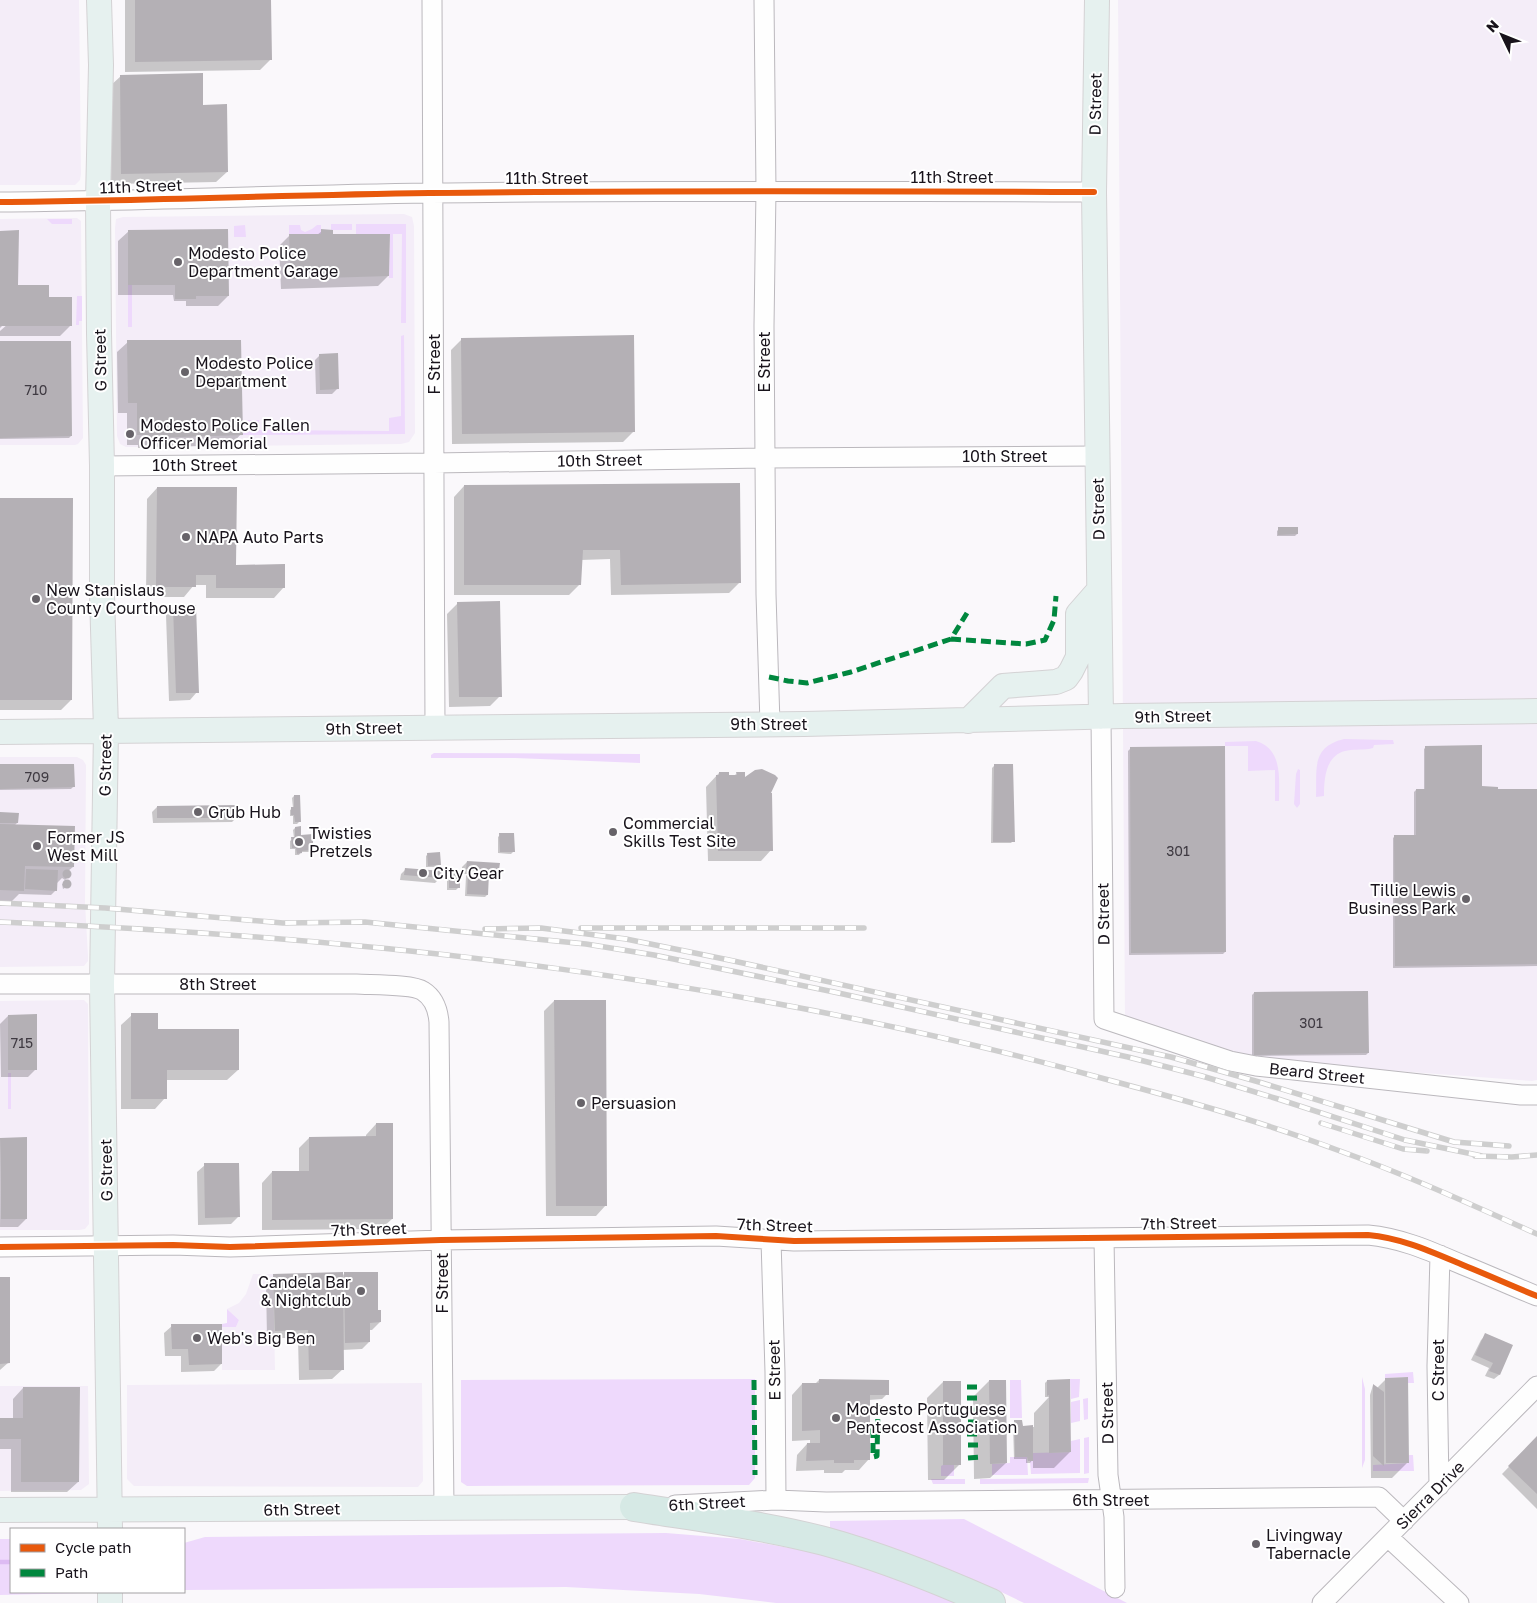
<svg xmlns="http://www.w3.org/2000/svg" width="1537" height="1603" viewBox="0 0 1537 1603" font-family="'Golos Text',sans-serif">
<rect width="100%" height="100%" fill="#faf8fb"/>
<path fill="#f4edf8" d="M0,0h79l2,174 -1,6 -5,5h-75z
M1118,0h419v1080l-5,1 -272,-20 -135,-42z
M404,214l8,3 2,9 1,207 -6,9 -8,2 -270,3h-5l-6,-3 -3,-8 -2,-208 1,-9 7,-2z
M77,218l4,3v3l2,214 -5,6 -3,1h-75v-226z
M0,757h77l6,3 3,5 -1,138 3,53v5l-4,5 -84,1z
M84,1000l4,4 1,220 -4,5 -6,1h-79v-229z
M253,1274h20l2,96h-53v-43h14l3,-7 -12,-11 12,-6 7,-9z
M422,1383l1,98 -5,6 -284,-1 -7,-7v-94z
M0,1386h88l1,98 -8,6 -81,1z"/>
<path fill="#eed9fc" d="M47,219h25v5h-20z
M331,224h21v6h-21z
M356,224h50v99h-5l1,-89h-9v44h-4l1,-44h-34z
M245,225l1,12h-12v-11z
M289,225h11l1,5 4,2 7,-3 5,-4h4v9h-32z
M128,285h4v42h-4z
M77,296h5v25h-3v4h-3z
M404,335l1,99 -162,1 -1,-11 4,-4h13v10l130,1v-13l12,-2v-80z
M1344,739l45,1h4l1,4 -20,1 -1,3 -4,1c-7,1 -17,0 -24,2 -20,5 -21,29 -21,45l-8,1c1,-28 -5,-50 28,-58z
M1256,741c27,8 23,38 23,60h-4v-31l-27,1v-25h-23v-4z
M434,753l206,1v9l-125,-5h-84v-3z
M1298,769l2,1v34l-3,4 -3,-4 2,-30z
M8,1073h3v36h-3z
M227,1309l12,11 -3,7h-14v-3l5,-1z
M1413,1372l1,11h-6v-6l-23,1v-4z
M1362,1377l3,12v71l-3,8z
M755,1379v99l-6,7 -282,1 -6,-4v-102z
M1070,1379h10l-1,18 -8,2z
M1010,1380h11l1,38h-12z
M1088,1398v21l-4,1 -1,-21z
M1080,1400v21l-9,2v-21z
M1089,1437v36l-5,1v-36z
M1080,1439v34l-49,1 -1,-13h3v-8l38,-1v-11z
M1409,1455h4l1,16h-41v-6l36,-2z
M1010,1457h17l1,18h-36v-11l18,-1z
M943,1465h11v11h-13v-10z
M1089,1478l-1,5 -108,1v-5z
M931,1479h34v5h-32z
M964,1519l163,84h-103l-29,-14 -108,-43 -57,-14v-11z
M666,1533l74,6 93,17 130,47h-187l-77,-9 -133,-7 -382,3v-47l21,-6z
M0,1539h11v53h76v1l-87,2z"/>
<path fill="#0003" d="M125,0h145l1,59 -11,11 -135,2z
M121,76l106,96 -11,10 -105,2 -1,-98z
M129,231l99,65 -10,10h-32v-5h-12l-1,-6h-55v-54z
M322,231l9,4 57,41 -10,10 -97,3 -2,-43 11,-11h27z
M0,232l17,54 30,13 24,26 -11,11h-60v-5l9,-8 -2,-2 -7,7z
M462,339l172,92 -11,11 -171,2 -1,-94z
M0,342l71,94 -2,2 -69,1z
M128,342l113,92 -10,11 -93,3v-3h-11v-32h-9l-1,-61z
M320,355l17,34 -5,5h-16l-1,-34z
M464,486l276,96 -11,11 -118,2 -1,-36 -29,1 -1,24 -11,11h-115v-98z
M157,488l78,78 49,21 -10,11h-68v-13h-12l-10,12h-38l1,-98z
M0,499l71,201 -10,10h-61z
M1279,529l18,5 -2,2h-18v-5z
M458,603l42,93 -10,10 -41,1 -2,-93z
M174,607l23,85 -7,8 -21,1 -3,-86z
M1426,747l55,40 16,4 40,-1v176l-144,2v-130l2,-2h19v-44l2,-2h8v-41z
M1130,749l95,203 -2,2 -94,1 -1,-204z
M0,765l73,22 -2,2 -71,1z
M994,766l19,75 -2,2h-20l1,-75z
M719,773l9,4 6,-1 3,-3 32,21 2,56 -10,11h-53l-2,-74z
M294,796l5,26 -2,2h-4v-8h-3v-6l3,-2 -1,-10z
M157,807l80,10 -5,5 -79,1 -1,-11z
M0,813l17,10 -3,3 59,41 -5,4 2,2 -1,3 -4,4 -3,-2 -5,5 -1,7 -5,5 -32,-1 -12,12h-7z
M295,828l17,22 -2,2h-9l-2,3h-4v-6h-5v-8l4,-3 -1,-8z
M500,835l13,17 -2,2 -13,-1v-16z
M428,854l11,11 -2,2h-11v-11z
M467,862l31,8 -5,5h-6v20l-2,2 -20,-1 1,-20 2,-2h-6v-7z
M406,869l35,3 -1,6 -5,5 -35,-3 1,-6z
M450,875l8,13 -2,2h-9v-13z
M69,881l1,4 -7,4 -1,-5z
M1254,993l114,60 -2,2 -114,1v-61z
M554,1001l52,204 -10,11h-50l-2,-205z
M132,1015l24,15 82,40 -11,10h-62v18l-10,11h-34v-84z
M8,1016l28,53 -8,8h-27l-1,-53z
M376,1124l16,95 -11,10 -119,1v-47l10,-11h27v-24l10,-10h57v-3z
M1,1139l25,80 -8,8h-18z
M205,1165l33,52 -7,7 -33,1 -1,-53z
M345,1273l31,38 4,11 -8,8h-3v12l-7,7 -20,1 1,19 -11,10 -33,1 -1,-42h-31l-1,-55 8,-7 67,1z
M0,1278l9,84 -9,8z
M172,1326l49,38 -7,7 -33,1v-16h-16l-1,-23z
M1486,1335l25,11 -12,29 -5,4 -9,-3 4,-8 -18,-8 10,-20z
M1386,1379l22,83 -16,16h-21l-1,-83 3,-10 4,3z
M819,1380l68,14 -5,5 -13,1v59l-10,11h-14l-3,3h-18v-3l-28,1 1,-16 10,-11h3v-4l-18,1v-46l10,-11h13z
M989,1381l17,82 -16,15 -16,1 -1,-82z
M1047,1381l23,71 -16,16h-21v-9l-3,4h-4v-4h-12l-1,-35 2,-2 6,5h13v-14l15,-16h-4v-14z
M943,1382l17,82 -16,16h-16l-1,-82z
M23,1388l55,94 -11,10h-56v-43h-11v-30l13,1v-21z
M1537,1438v71l-35,-35z"/>
<g fill="none" stroke-linecap="round" stroke-linejoin="round">
<path stroke="#ddbbf3" stroke-width="4.5" d="M0,1562h11"/>
</g>
<path fill="#b4b0b5" d="M135,0h136l1,60 -137,2z
M203,73v32l24,-1 1,68 -107,2 -1,-99z
M228,229l1,67h-33v3h-21v-14h-47v-55z
M321,229l12,1v4h57l-1,42 -98,3 -2,-45h32z
M19,230l-1,55h31v12h23v29h-72v-95z
M634,335l1,97 -173,2 -1,-96z
M127,340h114l2,95 -95,3v-3h-11v-32h-9z
M0,341h71l1,95 -72,2z
M338,353l1,36 -19,1 -1,-36z
M740,483l1,100 -120,2 -1,-35h-37l-2,35h-117v-100z
M157,487h80l-1,78 49,-1v24h-69v-13h-20v12h-40z
M0,498h73l-1,202h-72z
M1278,527h20v7l-20,1z
M500,601l2,96h-43l-2,-95z
M196,605l3,88h-23l-3,-87z
M1482,745v41l16,1v2h39v175l-142,2 -1,-131h22v-46h9v-43z
M1225,746l1,206 -95,1 -1,-206z
M0,764h74l1,23 -75,2z
M994,764h19l2,78h-22z
M762,769l13,6 3,3 -7,15h1l1,58h-55l-2,-76h3v-3h10v3h8l-1,-3h9v5l10,-7z
M294,795h6l1,27h-6l-1,-7h-3v-8h3z
M238,805v13h-81v-12z
M0,812l19,1 -1,10h-18z
M0,824l75,2 -1,41 -49,-1 -1,25 -24,-1z
M301,826v9l12,-1v16l-11,1v2l-5,1 -1,-6h-4l-1,-11h4v-10z
M499,833h15l1,19h-15z
M440,852l1,13 -13,1 -1,-13z
M467,861l33,2 -1,7 -33,-1z
M405,868l37,3 -1,7 -37,-3z
M26,869l32,1 -1,21 -32,-2z
M62.5 874a4.5 4.5 0 1 1 9 0a4.5 4.5 0 1 1-9 0Z
M449,873l11,1v14h-11z
M468,873h21l-1,22 -21,-1z
M62.5 884a4.5 4.5 0 1 1 9 0a4.5 4.5 0 1 1-9 0Z
M1368,991l1,62 -115,2v-63z
M554,1000h52l1,206h-51z
M131,1013h27v16h81v41h-72v29h-36z
M37,1014v56h-29v-55z
M376,1123h17v96l-121,1v-49h37v-34l67,-1z
M27,1137v82h-26l-1,-81z
M204,1163h35l1,54 -35,1z
M343,1272l1,98h-35l-1,-40 -33,1 -2,-57z
M344,1272h34v38h3v12l-11,1v19l-25,1z
M0,1277h10v86l-10,1z
M171,1324h51v40l-33,1 -1,-16h-16z
M1485,1333l28,12 -13,30 -11,-4 4,-8 -18,-8z
M1408,1377l1,86h-23l-1,-85z
M819,1379l70,1v15h-19v65h-16v3h-20v-3l-28,1 1,-18h13v-13l-18,1v-48h17z
M1070,1379l1,73 -22,1v-58l-2,1v-16z
M989,1380h17l1,83 -17,1z
M943,1381h18v84h-18z
M1373,1384l11,8v74l-11,-10z
M23,1387h57l-1,95h-58v-43h-21v-21h23z
M1014,1420h8l1,6 10,-1v36h-5l-1,-4h-12z
M1537,1436v58l-29,-28z"/>
<g fill="none" stroke-linecap="round" stroke-linejoin="round">
<defs>
<path id="minor" d="M432,0l3,728
M764,0l2,190 -2,136 2,268 4,130
M0,202c143,-1 286,-7 429,-9 221,-3 443,-2 665,-1
M102,466l332,-3 331,-5 333,-2
M1101,717l3,302 126,42 26,5 265,29h16
M0,984h356c15,1 57,0 67,7 11,7 15,19 16,31l5,486
M1104,1238l4,237 6,42 1,71
M771,1240l4,132 1,128
M0,1247l173,-2 57,2 211,-7 275,-4 78,5 574,-6c34,3 64,17 95,30 25,10 49,21 74,31
M1439,1486l-2,-120 3,-111
M675,1505l101,-5 50,2 553,-5 25,24
M1388,1537l71,66
M1322,1603l215,-217"/>
<path id="major" d="M99,0l2,65 -3,136 1,132 3,133v129l4,135 -4,254 8,545
M1097,0l-3,192 7,525
M968,721l35,-35 53,-4 10,-4 5,-7 7,-14v-43l21,-24
M0,732l804,-8 319,-8 414,-5
M0,1510l634,-3
M110,1592v11"/>
<path id="highway" d="M634,1507c63,10 128,18 190,34 58,16 113,38 167,62"/>
</defs>
<use href="#minor" stroke="#bbb8bd" stroke-width="21"/>
<use href="#major" stroke="#d4d2d4" stroke-width="26"/>
<use href="#highway" stroke="#d4d2d4" stroke-width="30"/>
<use href="#minor" stroke="#fefefe" stroke-width="19"/>
<use href="#major" stroke="#e6f1ef" stroke-width="24"/>
<use href="#highway" stroke="#d6e9e5" stroke-width="28"/>
<defs>
<path id="rail" d="M0,903l105,5 178,15 82,-1 221,22 68,11 180,37 294,65 74,19 76,23 127,41 77,16
M0,922c373,15 745,57 1105,157 79,21 158,43 235,72 67,24 132,54 197,83
M581,928h283
M485,929l56,-1 85,11 103,21 442,97 88,25 195,60 55,4
M1321,1123l82,26 24,2
M1475,1156l37,1 25,-2"/>
</defs>
<use href="#rail" stroke="#cecece" stroke-width="5.5"/>
<use href="#rail" stroke="#fff" stroke-width="4" stroke-dasharray="11" stroke-linecap="butt"/>
<path stroke="#00873e" stroke-width="5" stroke-dasharray="10 5" stroke-linecap="butt" d="M951,639l75,5 19,-4 9,-20 2,-24
M769,677l19,4 19,2 44,-11 100,-33 16,-26
M754,1380l1,95
M967,1387h14
M967,1398h14
M968,1410h13
M968,1422h13
M870,1431h3v26l4,-1 1,-49 10,4
M877,1431h11
M967,1434h14
M968,1445h13
M968,1458l13,-1"/>
<defs>
<path id="cycleway" d="M0,202c143,-1 286,-7 429,-9 221,-3 443,-2 665,-1
M0,1247l173,-2 57,2 211,-7 275,-4 78,5 574,-6c34,3 64,17 95,30 25,10 49,21 74,31"/>
</defs>
<use href="#cycleway" stroke="#fff" stroke-width="9"/>
<use href="#cycleway" stroke="#e8590c" stroke-width="6"/>
</g>
<g fill="#676369" stroke="#fff" stroke-width="2">
<circle cx="178" cy="262" r="5"/>
<circle cx="185" cy="372" r="5"/>
<circle cx="130" cy="434" r="5"/>
<circle cx="186" cy="537" r="5"/>
<circle cx="36" cy="599" r="5"/>
<circle cx="198" cy="812" r="5"/>
<circle cx="613" cy="832" r="5"/>
<circle cx="299" cy="842" r="5"/>
<circle cx="37" cy="846" r="5"/>
<circle cx="423" cy="873" r="5"/>
<circle cx="1466" cy="899" r="5"/>
<circle cx="581" cy="1103" r="5"/>
<circle cx="361" cy="1291" r="5"/>
<circle cx="197" cy="1338" r="5"/>
<circle cx="836" cy="1418" r="5"/>
<circle cx="1256" cy="1544" r="5"/>
</g>
<g text-anchor="middle" dominant-baseline="central" stroke-width="4" stroke-linejoin="round" paint-order="stroke">
<g font-size="14" fill="#3f3a42">
<text x="36" y="389">710</text>
<text x="37" y="776">709</text>
<text x="1178" y="850">301</text>
<text x="1311" y="1022">301</text>
<text x="22" y="1042">715</text>
</g>
<g font-size="16" fill="#18131b" stroke="#fff">
<text transform="translate(1095 104) rotate(-89)">D Street</text>
<text x="952" y="177">11th Street</text>
<text x="547" y="178">11th Street</text>
<text transform="translate(141 186) rotate(-2)">11th Street</text>
<text transform="translate(100 360) rotate(-91)">G Street</text>
<text transform="translate(764 362) rotate(-90)">E Street</text>
<text transform="translate(434 364) rotate(-90)">F Street</text>
<text x="1005" y="456">10th Street</text>
<text transform="translate(600 460) rotate(-1)">10th Street</text>
<text x="195" y="465">10th Street</text>
<text transform="translate(1098 509) rotate(-91)">D Street</text>
<text transform="translate(1173 716) rotate(-1)">9th Street</text>
<text x="769" y="724">9th Street</text>
<text transform="translate(364 728) rotate(-1)">9th Street</text>
<text transform="translate(105 765) rotate(-89)">G Street</text>
<text transform="translate(1103 914) rotate(-91)">D Street</text>
<text x="218" y="984">8th Street</text>
<text transform="translate(1317 1073) rotate(6)">Beard Street</text>
<text transform="translate(106 1170) rotate(-91)">G Street</text>
<text transform="translate(1179 1223) rotate(-1)">7th Street</text>
<text transform="translate(775 1225) rotate(2)">7th Street</text>
<text transform="translate(369 1229) rotate(-2)">7th Street</text>
<text transform="translate(442 1283) rotate(-90)">F Street</text>
<text transform="translate(774 1370) rotate(-91)">E Street</text>
<text transform="translate(1438 1370) rotate(-90)">C Street</text>
<text transform="translate(1107 1413) rotate(-91)">D Street</text>
<text transform="translate(1430 1495) rotate(-45)">Sierra Drive</text>
<text x="1111" y="1500">6th Street</text>
<text transform="translate(707 1503) rotate(-3)">6th Street</text>
<text transform="translate(302 1509) rotate(-1)">6th Street</text>
</g>
<g font-size="16" fill="#18131b" stroke="#fff" text-anchor="start">
<text x="188" y="253">Modesto Police<tspan x="188" dy="18">Department Garage</tspan></text>
<text x="195" y="363">Modesto Police<tspan x="195" dy="18">Department</tspan></text>
<text x="140" y="425">Modesto Police Fallen<tspan x="140" dy="18">Officer Memorial</tspan></text>
<text x="196" y="537">NAPA Auto Parts</text>
<text x="46" y="590">New Stanislaus<tspan x="46" dy="18">County Courthouse</tspan></text>
<text x="208" y="812">Grub Hub</text>
<text x="623" y="823">Commercial<tspan x="623" dy="18">Skills Test Site</tspan></text>
<text x="309" y="833">Twisties<tspan x="309" dy="18">Pretzels</tspan></text>
<text x="47" y="837">Former JS<tspan x="47" dy="18">West Mill</tspan></text>
<text x="433" y="873">City Gear</text>
<text x="1456" y="890" text-anchor="end">Tillie Lewis<tspan x="1456" dy="18">Business Park</tspan></text>
<text x="591" y="1103">Persuasion</text>
<text x="351" y="1282" text-anchor="end">Candela Bar<tspan x="351" dy="18">&amp; Nightclub</tspan></text>
<text x="207" y="1338">Web's Big Ben</text>
<text x="846" y="1409">Modesto Portuguese<tspan x="846" dy="18">Pentecost Association</tspan></text>
<text x="1266" y="1535">Livingway<tspan x="1266" dy="18">Tabernacle</tspan></text>
</g>
</g>
<rect x="10" y="1528" width="175" height="65" fill="#ffffff" stroke="#a3a1a4"/>
<rect x="20" y="1544" width="25" height="8" fill="#e8590c" stroke="#a3a1a4"/>
<text x="55" y="1553" font-size="15" fill="#18131b">Cycle path</text>
<rect x="20" y="1569" width="25" height="8" fill="#00873e" stroke="#a3a1a4"/>
<text x="55" y="1578" font-size="15" fill="#18131b">Path</text>
<g transform="translate(1502 35) rotate(313)" stroke="#ffffff" stroke-width="4" paint-order="stroke">
<path d="M0-4L9 19L0 12L-9 19Z" fill="#18131b"/>
<text y="-8" font-size="14" font-weight="bold" text-anchor="middle" fill="#18131b">N</text>
</g>
</svg>
